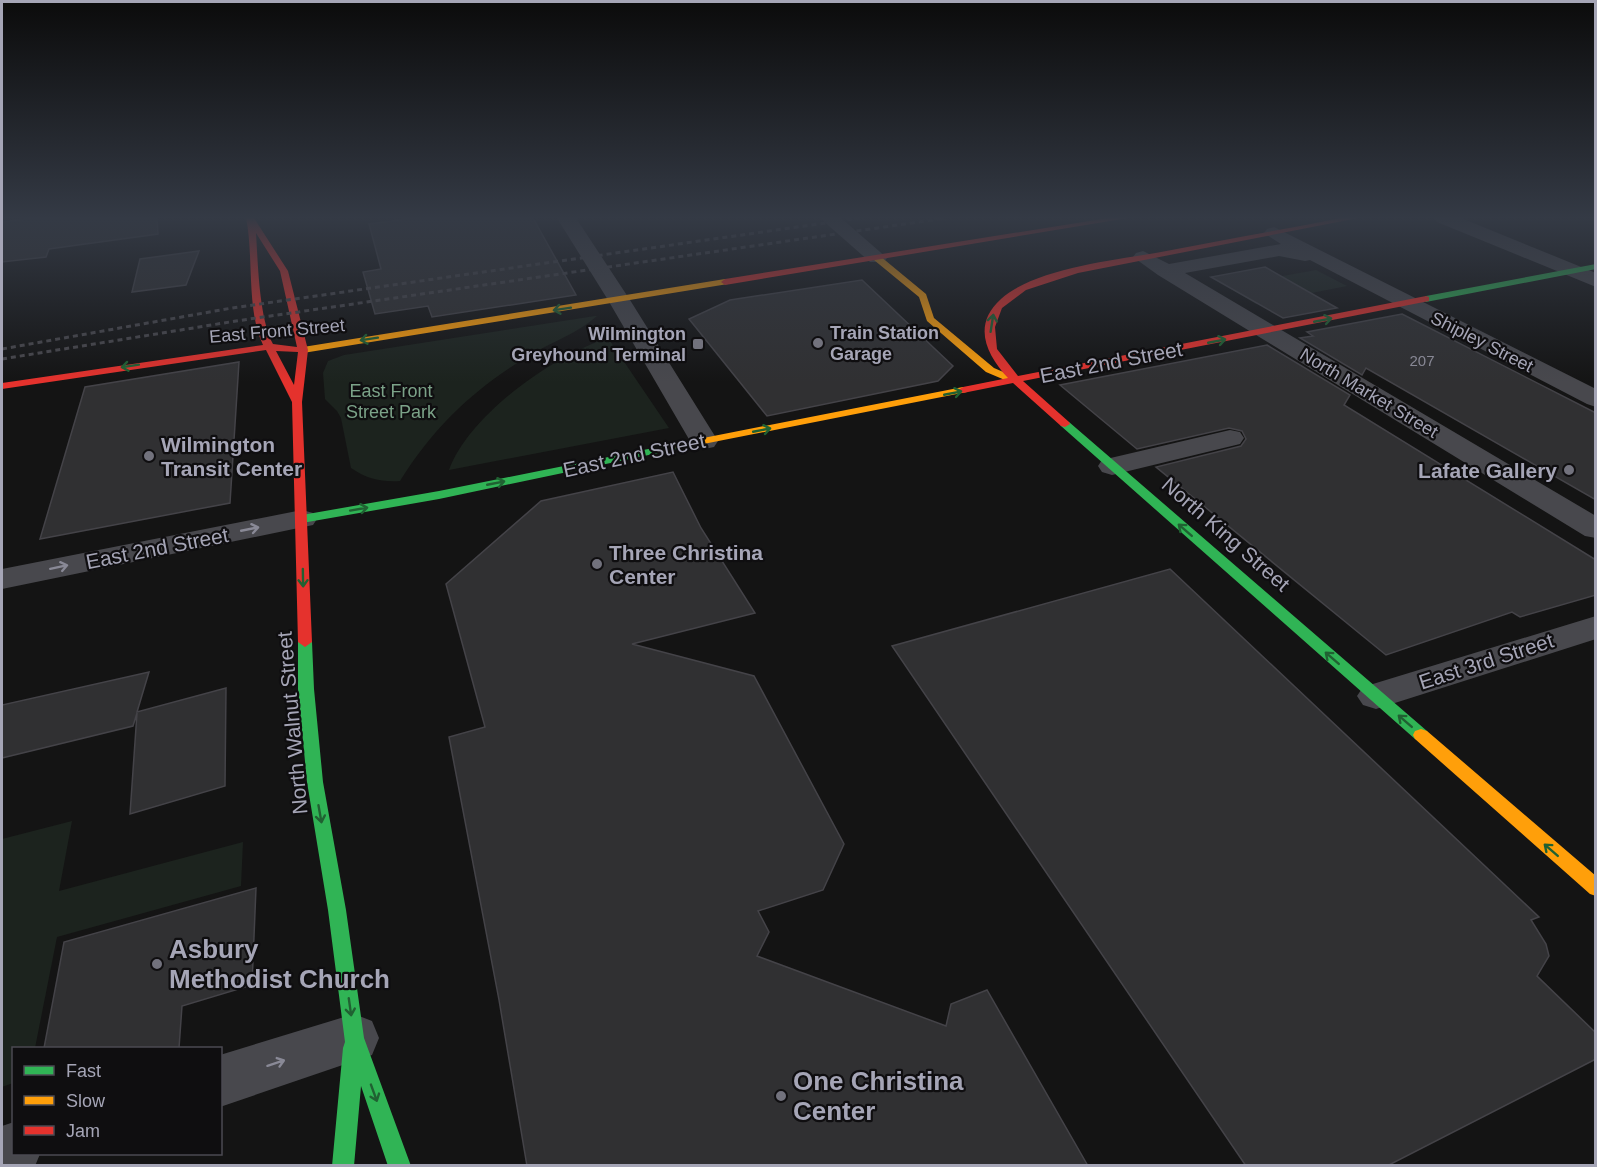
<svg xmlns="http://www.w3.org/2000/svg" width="1597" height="1167" viewBox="0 0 1597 1167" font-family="Helvetica,sans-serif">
<rect width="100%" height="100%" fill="#141414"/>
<path fill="#1c231e" d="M1316,270l31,16 -91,18 -30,-18z
M595,316h2c-19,17 -45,26 -67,39 -56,34 -95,70 -130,126 -19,1 -33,-2 -49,-13l-10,-50 -4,-7 -12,-12 -2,-26 5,-12 16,-6z
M608,338l61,90 -220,42c20,-55 105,-115 159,-132z
M72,821l-13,70 184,-49 -2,44 -184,51 -22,111h-21l-1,35 -11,4v-248z"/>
<path fill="#303032" stroke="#444348" stroke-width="1.5" d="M36,218h121l1,16 -109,15 -3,8 -44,5v-40z
M416,218h117l43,77 -144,22 -4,-11 -53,8 -12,-42 18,-3 -12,-45z
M199,251l-13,34 -54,7 8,-33z
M1265,267l72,41 -54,10 -72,-41z
M862,280l91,86 -15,15 -171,35 -78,-97 41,-19z
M1402,314l194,99v87l-230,-132 -4,7 -62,-37 13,-2 -6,-4z
M1267,345l83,50 -6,10 252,155v35l-76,22 -8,-5 -126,43 -230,-188 85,-21 5,-7 -4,-8 -13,-3 -92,21 -77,-64z
M239,362l-9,141 -190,36 45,-152z
M673,472l28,56 54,85 -123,31 122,32 90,168 -21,46 -65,21 11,21 -12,24 189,70 5,-22 36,-14 101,176h-561l-28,-166 -50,-263 36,-10 -39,-143 95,-83z
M1170,569l369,348 -8,3 15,24 3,12 -12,20 59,57v26l-209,107h-141l-354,-520z
M149,672l-12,40 89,-24 -1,98 -95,28 7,-101 -4,13 -131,32v-53z
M256,888l-4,97 -70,21 -3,42h-135l20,-106z"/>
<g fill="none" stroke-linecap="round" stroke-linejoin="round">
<path fill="#48484d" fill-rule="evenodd" d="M557,218h19l54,82 88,141 -4,6 -10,2 -10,-2 -4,-6 -82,-141z
M820,218h21l46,40 -3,4h-14z
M1435,218h26l135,55v14l-159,-65z
M1274,227l322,162v18l-9,-3 -277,-144 -5,1 -26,-5 -94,17 411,243v22l-11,-2 -427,-261 -25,-18 3,-4 7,-2 26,13 112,-20 -17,-11 3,-4z
M1230,430l10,2 4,6 -4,6 -128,31 -10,-3 -4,-6 4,-6z
M302,510l11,3 4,6 -4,6 -311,64v-20z
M1596,616v23l-220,70 -13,-4 -6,-9 6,-9z
M354,1014l18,7 7,17 -7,17 -152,52v-52z
M14,1122v32h26l-5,12h-33v-40z"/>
<path fill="#30b455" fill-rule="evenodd" d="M1596,264v5l-170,33 -4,-3 4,-3z
M1065,421l4,1 358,309 2,4 -2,4 -6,2 -6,-2 -354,-313 -1,-2z
M678,443l6,3 -2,2 -243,51 -137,24 -6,-4 6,-4 137,-24z
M305,637l7,5 2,47 9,93 23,128 18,128 47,128h-23l-27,-80 -7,80h-22l11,-118 2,-6 -17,-132 -21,-128 -9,-93v-47z"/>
<path fill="#ff9f0a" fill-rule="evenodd" d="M874,256h6l46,38 8,24 60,50 26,11v4h-8l-26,-11 -59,-51 -8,-24 -45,-37z
M725,279l3,1v4l-425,69 -5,-3 5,-3z
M963,387l5,3 -1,2 -289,57 -6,-3 6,-3z
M1421,729l6,2 169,145v20l-6,-2 -175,-155 -2,-4 2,-4z"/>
<path fill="#e5322d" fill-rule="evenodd" d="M246,218h8l34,53 20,79 -6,52 10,240 -7,5 -7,-5 -6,-240 -26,-52 -264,39v-6l261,-38c-17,-35 -9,-90 -17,-127zM256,233l24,38 17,76 -24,-3c-14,-26 -15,-80 -17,-111zM276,351l22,1 -4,33z
M1108,218h20l-403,67 -4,-3 4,-3z
M1341,218h17l-280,55 -52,17 -24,18 -7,19 2,22 21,27 408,-80 3,1v4l-406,80 46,41 1,2 -5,3 -4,-1 -48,-43 -50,10 -5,-3 5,-3 45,-9c-22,-24 -36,-53 -7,-79 34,-31 116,-39 160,-47 60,-12 120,-22 180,-34z"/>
<path stroke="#49484d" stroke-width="3" stroke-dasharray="5 4" stroke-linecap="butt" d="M2,349l230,-41 628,-90
M2,359l234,-38 710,-103"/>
</g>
<defs><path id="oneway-shaft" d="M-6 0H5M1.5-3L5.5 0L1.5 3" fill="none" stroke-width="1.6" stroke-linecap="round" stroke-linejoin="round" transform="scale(1.5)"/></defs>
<g stroke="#206132">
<use href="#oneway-shaft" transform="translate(562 309) rotate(171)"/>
<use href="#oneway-shaft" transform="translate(1323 320) rotate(-11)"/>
<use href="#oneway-shaft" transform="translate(992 323) rotate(-81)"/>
<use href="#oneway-shaft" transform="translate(369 339) rotate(171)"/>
<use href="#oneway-shaft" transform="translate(1217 341) rotate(-11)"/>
<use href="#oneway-shaft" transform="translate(130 366) rotate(171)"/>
<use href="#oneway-shaft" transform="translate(953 393) rotate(-11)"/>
<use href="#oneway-shaft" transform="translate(762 430) rotate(-11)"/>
<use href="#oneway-shaft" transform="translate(496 483) rotate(-11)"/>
<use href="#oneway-shaft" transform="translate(359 509) rotate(-10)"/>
<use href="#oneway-shaft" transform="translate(1185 530) rotate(-139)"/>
<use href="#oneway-shaft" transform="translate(303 578) rotate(89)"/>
<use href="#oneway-shaft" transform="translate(1332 658) rotate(-139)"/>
<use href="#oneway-shaft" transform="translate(1405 721) rotate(-139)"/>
<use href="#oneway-shaft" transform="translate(320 814) rotate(80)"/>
<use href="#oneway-shaft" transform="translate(1551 850) rotate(-139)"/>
<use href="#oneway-shaft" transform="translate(350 1007) rotate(82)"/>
<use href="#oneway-shaft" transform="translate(374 1093) rotate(70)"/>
</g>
<g stroke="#898996">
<use href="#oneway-shaft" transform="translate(250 529) rotate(-11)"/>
<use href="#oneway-shaft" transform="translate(59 567) rotate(-12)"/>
<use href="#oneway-shaft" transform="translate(276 1063) rotate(-18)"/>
</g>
<linearGradient id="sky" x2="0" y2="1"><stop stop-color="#0b0b0b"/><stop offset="0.57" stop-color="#343a45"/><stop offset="1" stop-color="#343a45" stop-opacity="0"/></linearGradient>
<rect width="1597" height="382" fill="url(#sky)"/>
<g fill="#72727d" stroke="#0f0e10" stroke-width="2">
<circle cx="818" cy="343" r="6"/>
<rect x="692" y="338" width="12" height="12" rx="3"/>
<circle cx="149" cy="456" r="6"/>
<circle cx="1569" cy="470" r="6"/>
<circle cx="597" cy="564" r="6"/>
<circle cx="157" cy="964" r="6"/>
<circle cx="781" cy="1096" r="6"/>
</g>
<g text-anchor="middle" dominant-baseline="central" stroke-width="4.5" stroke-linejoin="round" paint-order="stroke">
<g font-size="15" fill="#888895">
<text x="1422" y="360">207</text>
</g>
<g font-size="18" fill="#a5a5b6" stroke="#0f0e10">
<text transform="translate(277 331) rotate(-5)">East Front Street</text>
<text transform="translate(1482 342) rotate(27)">Shipley Street</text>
<text transform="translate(1369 393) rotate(31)">North Market Street</text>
</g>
<g font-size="18" font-weight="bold" fill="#a5a5b6" stroke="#0f0e10" text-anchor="start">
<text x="830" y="333">Train Station<tspan x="830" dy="21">Garage</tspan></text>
<text x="686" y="334" text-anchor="end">Wilmington<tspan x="686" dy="21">Greyhound Terminal</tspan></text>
</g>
<g font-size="18" fill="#7ba288" stroke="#0f0e10">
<text x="391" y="391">East Front<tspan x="391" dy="21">Street Park</tspan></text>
</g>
<g font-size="21" fill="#a5a5b6" stroke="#0f0e10">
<text transform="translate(1111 362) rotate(-11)">East 2nd Street</text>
<text transform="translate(634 455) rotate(-12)">East 2nd Street</text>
<text transform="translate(1226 534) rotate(41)">North King Street</text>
<text transform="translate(157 548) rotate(-11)">East 2nd Street</text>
<text transform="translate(1486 661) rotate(-18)">East 3rd Street</text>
<text transform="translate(292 723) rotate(-95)">North Walnut Street</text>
</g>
<g font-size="21" font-weight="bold" fill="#a5a5b6" stroke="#0f0e10" text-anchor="start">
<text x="161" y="444">Wilmington<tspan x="161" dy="24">Transit Center</tspan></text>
<text x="1557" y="470" text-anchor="end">Lafate Gallery</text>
<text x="609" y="552">Three Christina<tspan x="609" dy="24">Center</tspan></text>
</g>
<g font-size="26" font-weight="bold" fill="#a5a5b6" stroke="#0f0e10" text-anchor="start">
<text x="169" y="949">Asbury<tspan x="169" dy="30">Methodist Church</tspan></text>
<text x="793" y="1081">One Christina<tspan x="793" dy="30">Center</tspan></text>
</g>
</g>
<rect width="1597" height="1167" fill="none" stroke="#a5a5b6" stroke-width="6"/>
<rect x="12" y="1047" width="210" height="108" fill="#0f0e10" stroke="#4b4a52" stroke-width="1.5"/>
<rect x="24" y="1066" width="30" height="9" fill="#30b455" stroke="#4b4a52" stroke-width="1.5"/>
<text x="66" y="1077" font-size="18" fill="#a5a5b6">Fast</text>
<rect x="24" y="1096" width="30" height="9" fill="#ff9f0a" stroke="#4b4a52" stroke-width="1.5"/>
<text x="66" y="1107" font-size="18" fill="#a5a5b6">Slow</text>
<rect x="24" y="1126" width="30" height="9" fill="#e5322d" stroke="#4b4a52" stroke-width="1.5"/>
<text x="66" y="1137" font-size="18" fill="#a5a5b6">Jam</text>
</svg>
